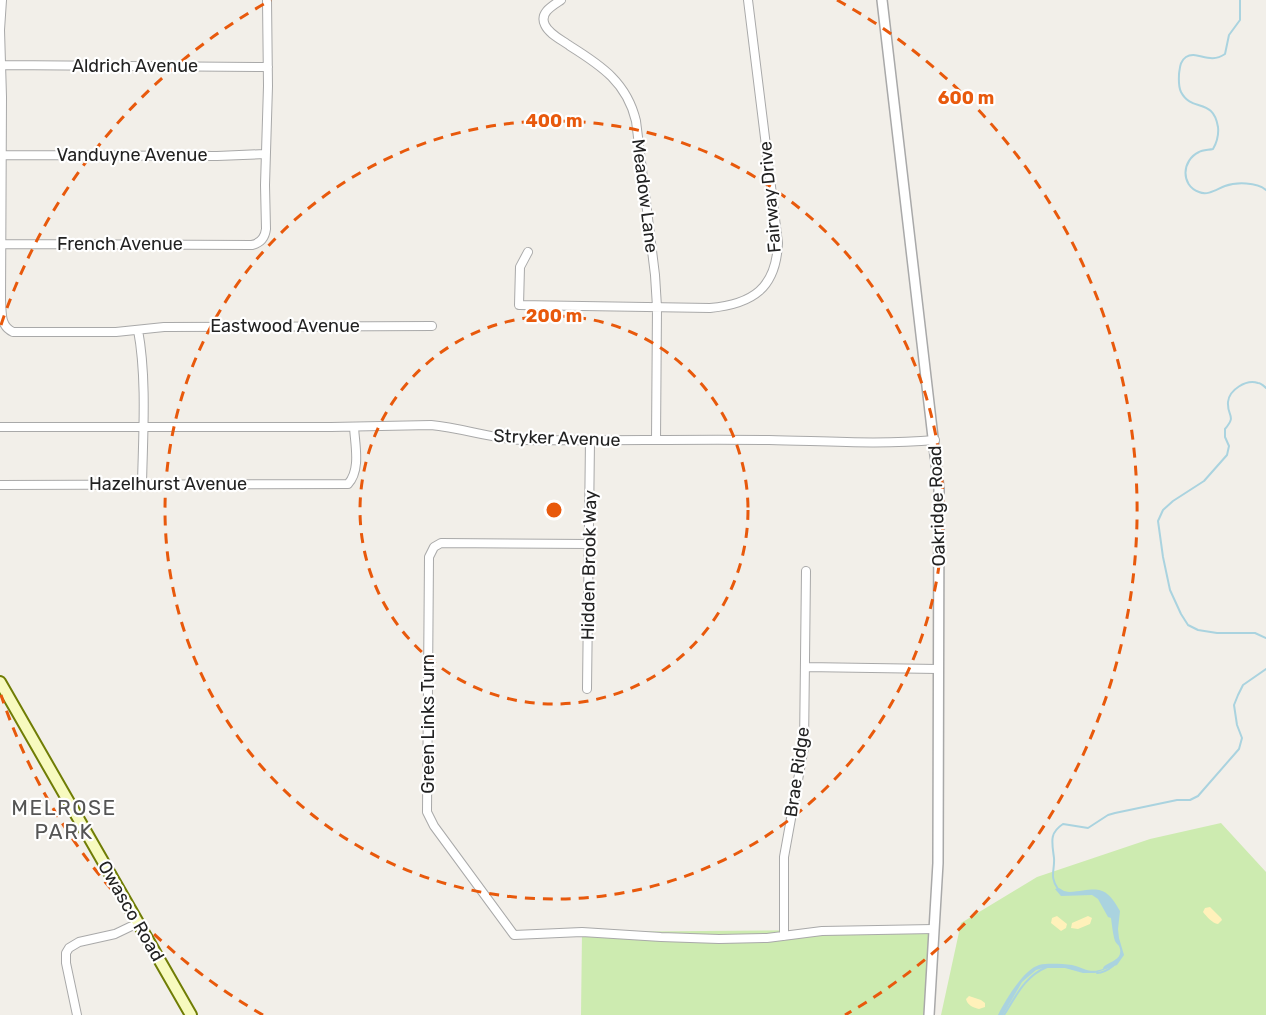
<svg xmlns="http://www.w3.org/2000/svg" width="1266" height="1015" viewBox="0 0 1266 1015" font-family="Rubik,sans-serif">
<rect width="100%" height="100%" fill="#f2efe9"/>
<path fill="#cdebb0" d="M1221,823l45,49v143h-325l20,-92 76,-46 113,-38z
M934,929l-3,86h-350l1,-83z"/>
<path fill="#fff1ba" d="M1210,907l11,11 1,2 -4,4c-6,-1 -11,-7 -15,-12l2,-4z
M1057,916l10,8 -1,4 -5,3 -10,-8 1,-5z
M1088,916l4,2 -2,6 -12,5 -7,-1 1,-5z
M969,996l12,4 4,3v4l-6,2c-5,-1 -12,-4 -13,-10z"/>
<path fill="#aad3df" d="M1059,888l5,3 5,1c27,-2 35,-10 51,19l-2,18 1,9 5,17 -7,10 -22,8h-12l-18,-5h-22l-7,2 -14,12 -19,33h-5c7,-14 25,-45 41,-50 9,-2 23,-1 33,0 9,2 17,8 27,5 8,-2 1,-1 7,-5 6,-4 16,-6 14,-16 -1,-5 -3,-4 -5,-8 -2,-6 -3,-16 -4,-23l-3,-1 -10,-18 -6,-4 -31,1 -6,-7z"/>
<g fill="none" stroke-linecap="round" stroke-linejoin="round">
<path stroke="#aad3df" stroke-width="2" d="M1240,0v20l-11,15 -4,19c-16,11 -28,-4 -39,3 -6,4 -6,10 -7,17 0,5 -1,12 2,18 11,21 32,5 37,35 1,9 -1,15 -5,22 -4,1 -11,1 -14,3 -17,8 -19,33 0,40 9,4 18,-3 26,-6 11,-4 32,-4 41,4
M1266,388c-2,-2 -6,-5 -8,-5 -12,-4 -29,7 -30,19 -1,15 9,13 -3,27v8l4,9 -2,9 -23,26 -31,20 -10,9 -5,11 5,36 7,33 11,24 7,11 10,5 19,3h38l11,5
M1058,889c-9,-13 -3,-18 -4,-31 -2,-16 -5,-25 9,-34l25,4 20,-13 7,-2 62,-13h13l8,-4 41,-47 3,-11 -5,-13 -3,-20 4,-10 5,-10 23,-16
M1097,973c6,0 11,-3 16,-7
M1004,1015c12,-19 21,-39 43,-48"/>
<defs>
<path id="minor" d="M2,0l-2,30 2,67 -1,203c1,13 -1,26 12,32h103l48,-5 268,-1
M561,0c-9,6 -22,13 -16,25 4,9 17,15 25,21 32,20 57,37 66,75l19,154 2,32 -1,133
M2,65l266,2
M0,155l217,1 48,-2
M0,244l252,1c9,-2 13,-8 14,-16l-1,-44 3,-99 -1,-86
M528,252l-8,15 -1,38 191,3c43,-4 66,-20 68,-65l-30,-243
M138,330c9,48 5,105 4,154
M0,427h331l100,-2c31,3 59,13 90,15 83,1 166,-1 248,0 55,1 111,5 166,0
M0,485l348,-1c13,-14 7,-39 6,-57
M589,544l-148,-1 -7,4 -5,10 -2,255 7,14 80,109 68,-3 79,5 58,2 48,-1 55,-7 112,-2
M805,667l133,2
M587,689l3,-249
M784,936v-79l20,-110 2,-176
M77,1015l-11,-52v-10l3,-5 10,-6 36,-8 23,-11"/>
<path id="tertiary" d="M882,0l57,489 -1,374 -9,152"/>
<path id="secondary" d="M0,682l191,333"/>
</defs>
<use href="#minor" stroke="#a9a9a9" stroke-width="10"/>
<use href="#tertiary" stroke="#a9a9a9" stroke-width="12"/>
<use href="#secondary" stroke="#707d05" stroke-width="14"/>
<use href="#minor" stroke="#fff" stroke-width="8"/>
<use href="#tertiary" stroke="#fff" stroke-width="9"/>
<use href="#secondary" stroke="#f7fabf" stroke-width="10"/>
</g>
<g fill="none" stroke="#e8590c" stroke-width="3" stroke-dasharray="10 8">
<circle cx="554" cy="510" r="194"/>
<circle cx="554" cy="510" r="389"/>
<path d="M263 1015A583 583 0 0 1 1 695M1 325A583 583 0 0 1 271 0M837 0A583 583 0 0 1 845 1015"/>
</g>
<g text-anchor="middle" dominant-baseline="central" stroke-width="4.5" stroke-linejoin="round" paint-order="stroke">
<g font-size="18" fill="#222" stroke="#fff">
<text x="135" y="66">Aldrich Avenue</text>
<text x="132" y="155">Vanduyne Avenue</text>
<text transform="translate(645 196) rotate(83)">Meadow Lane</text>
<text transform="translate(770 197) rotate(-95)">Fairway Drive</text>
<text x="120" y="244">French Avenue</text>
<text x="285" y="326">Eastwood Avenue</text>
<text transform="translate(557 438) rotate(2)">Stryker Avenue</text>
<text x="168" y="484">Hazelhurst Avenue</text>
<text transform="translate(937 506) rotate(-92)">Oakridge Road</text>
<text transform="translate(589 565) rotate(-89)">Hidden Brook Way</text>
<text transform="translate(428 724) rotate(-90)">Green Links Turn</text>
<text transform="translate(797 772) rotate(-82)">Brae Ridge</text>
<text transform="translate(131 911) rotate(60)">Owasco Road</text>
</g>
<g font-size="21" letter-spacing="1.5" fill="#555" stroke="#fff">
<text x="64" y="807">MELROSE<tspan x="64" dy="24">PARK</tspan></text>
</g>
</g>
<circle cx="554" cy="510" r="9" fill="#e8590c" stroke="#fff" stroke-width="3"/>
<g font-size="18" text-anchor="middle" font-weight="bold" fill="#e8590c" stroke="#fff" stroke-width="4.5" stroke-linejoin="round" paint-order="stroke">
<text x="966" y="104">600 m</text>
<text x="554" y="127">400 m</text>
<text x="554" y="322">200 m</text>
</g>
</svg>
